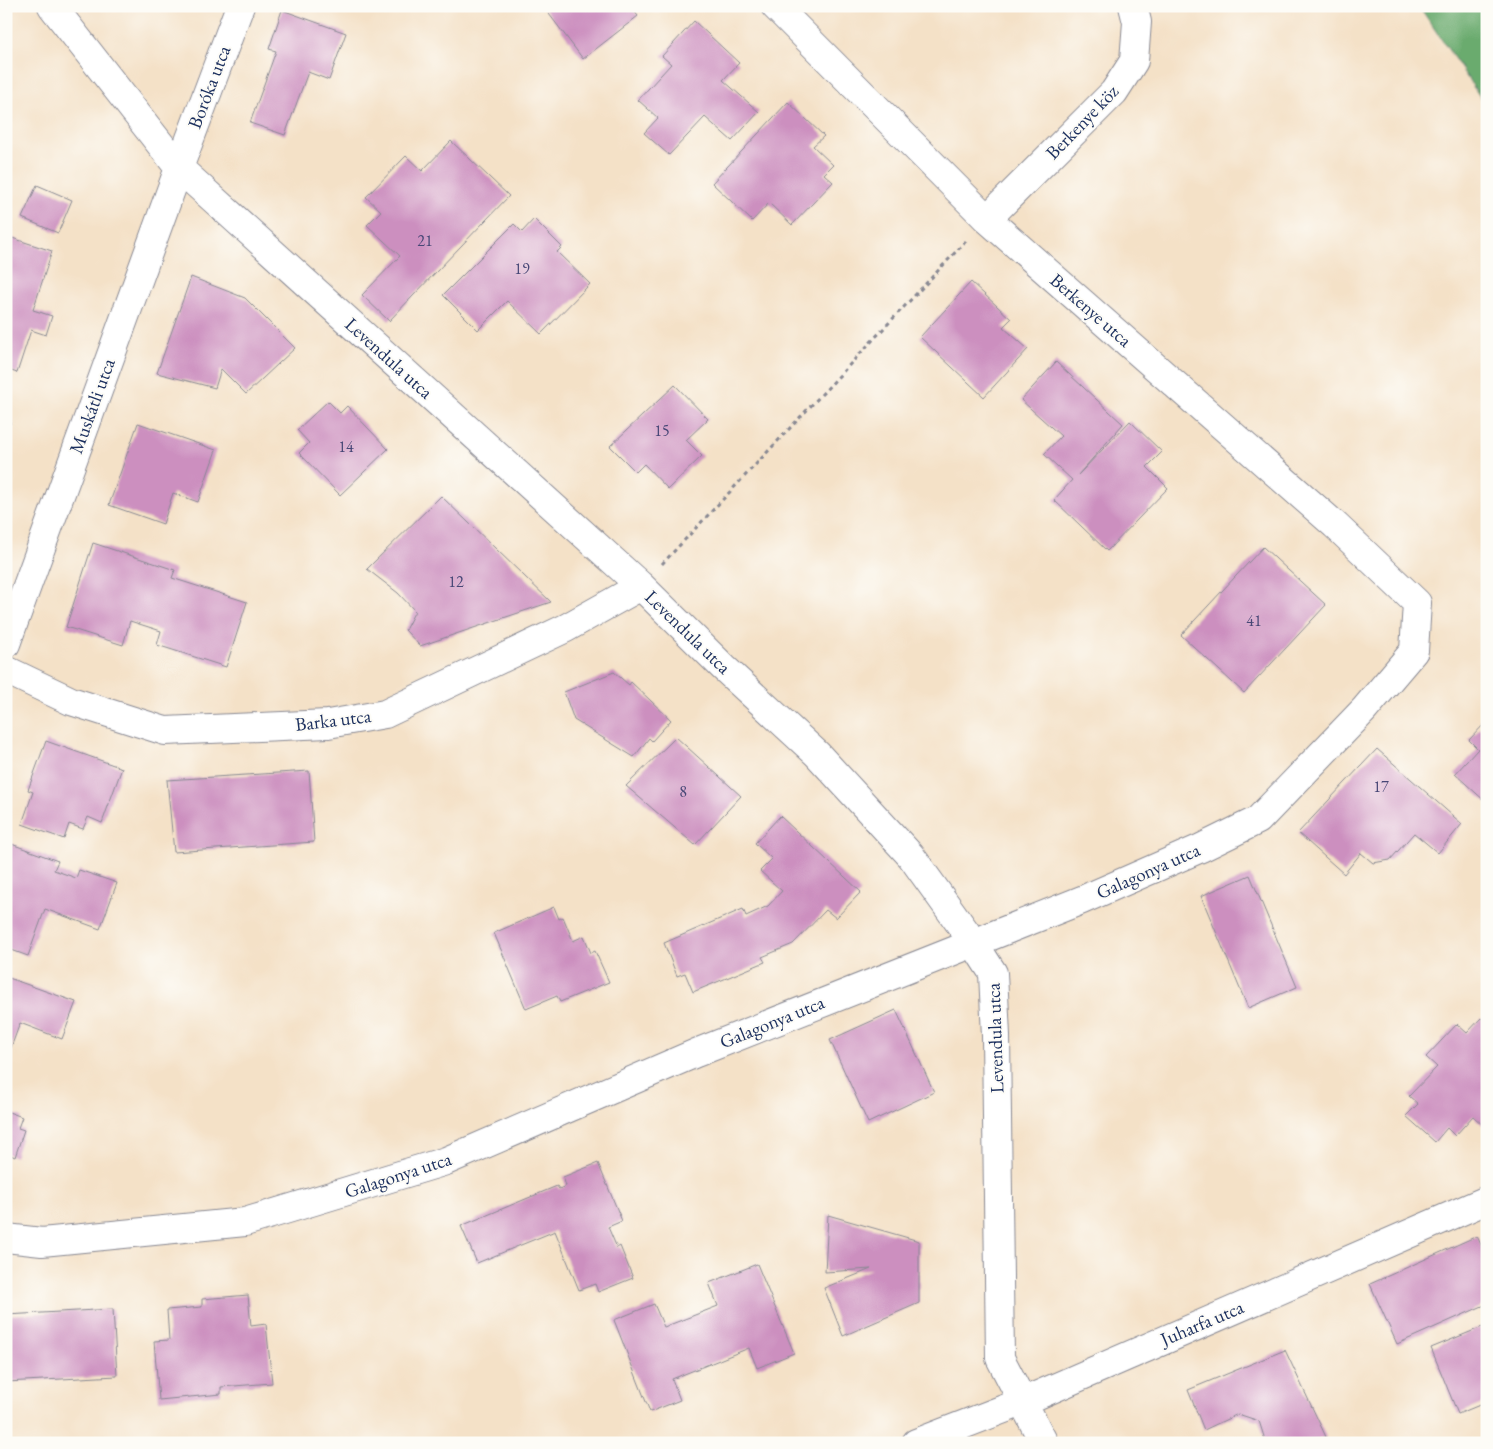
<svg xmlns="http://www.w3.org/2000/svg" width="1493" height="1449" viewBox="0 0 1493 1449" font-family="'EB Garamond',serif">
<rect width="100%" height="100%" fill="#fdfcf7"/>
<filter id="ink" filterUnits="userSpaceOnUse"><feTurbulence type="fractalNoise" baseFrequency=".02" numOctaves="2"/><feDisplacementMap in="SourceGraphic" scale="10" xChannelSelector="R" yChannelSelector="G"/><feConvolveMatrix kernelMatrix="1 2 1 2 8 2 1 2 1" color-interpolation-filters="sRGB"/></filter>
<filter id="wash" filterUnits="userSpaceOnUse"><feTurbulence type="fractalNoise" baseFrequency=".0096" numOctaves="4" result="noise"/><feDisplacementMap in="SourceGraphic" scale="20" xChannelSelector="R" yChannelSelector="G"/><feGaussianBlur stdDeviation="1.12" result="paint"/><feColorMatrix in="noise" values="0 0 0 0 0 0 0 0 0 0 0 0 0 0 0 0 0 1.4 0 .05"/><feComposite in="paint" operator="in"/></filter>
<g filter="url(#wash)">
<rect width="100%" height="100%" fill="#f4e1c7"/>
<path fill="#6bab6e" stroke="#436d66" d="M1419,6h68v101z"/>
<g id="blocks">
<path fill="#cc8fbf" d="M543,6h87l8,10 -55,43z
M282,10l64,23 -17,47 -21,-8 -23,63 -35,-12 26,-72 -7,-2z
M694,21l45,42 -16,17 36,32 -27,29 -27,-24 -36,38 -25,-22 14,-15 -20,-18 33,-36 -9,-8z
M788,102l36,34 -11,10 20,19 -9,9 9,8 -41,43 -23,-22 -17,18 -40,-38z
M451,141l58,55 -120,125 -27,-26 38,-39 -33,-31 14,-14 -15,-14 40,-41 16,15z
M37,185l35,15 -14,33 -36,-15z
M534,219l28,28 -5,5 33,32 -49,50 -34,-33 -29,29 -35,-35 71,-71 8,8z
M6,236l46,15 -19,59 19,6 -6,19 -15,-5 -14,43 -11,-4z
M191,277l54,21 50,50 -49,46 -25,-25 -6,19 -58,-15z
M971,282l40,37 -8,8 25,22 -44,48 -64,-60z
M1056,362l67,62 -45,51 52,-54 32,31 -15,15 21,21 -61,63 -53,-51 18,-20 -28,-26 17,-18 -40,-36z
M675,385l33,34 -22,21 16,16 -34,33 -24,-25 -8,8 -26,-26z
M328,401l12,12 7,-7 41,43 -48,46 -41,-42 10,-10 -12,-13z
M6,420h5l-4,13h-1z
M138,423l78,27 -18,52 -25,-9 -10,31 -54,-19z
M441,496l110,106 -131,44 -15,-16 10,-19 -17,-18 -31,-24z
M93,543l82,27 -3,8 75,24 -21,65 -69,-22 4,-14 -31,-10 -7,24 -57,-18z
M1263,547l63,58 -82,88 -63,-58z
M614,672l15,13 2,-3 40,38 -19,21 -3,-3 -15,19 -60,-37 -10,-28z
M1487,721v82l-32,-29 23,-25 -9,-9z
M676,737l65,59 -46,49 -69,-59z
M46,741l76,27 -20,55 -14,-6 -5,12 -14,-5 -5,15 -42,-15 11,-32 -5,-2z
M1377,749l85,75 -24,29 -24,-20 -24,27 -17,3 -12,-10 -17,21 -46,-41z
M309,771l5,71 -140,10 -7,-72z
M780,816l81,76 -25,26 -10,-8 -33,34 -31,13 3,5 -72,30 -8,-19 -8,3 -13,-33 79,-34 3,7 22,-10 14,-15 -22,-20 12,-12 -17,-16z
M6,842l52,19 -4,9 22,8 3,-8 38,13 -17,46 -55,-20 -17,47 -22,-8z
M1250,875l47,112 -49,21 -47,-112z
M554,907l5,12 4,-2 10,24 11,-5 7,17 4,-2 14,31 -49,20 -3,-6 -31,13 -32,-76z
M6,977l70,25 -14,37 -42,-16 -14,38z
M896,1010l38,82 -66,31 -38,-83z
M1481,1018l6,5v102l-2,2 -12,-11 -18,20 -8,-8 -12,14 -29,-26 12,-12 -9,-8 28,-29 -11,-10 31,-33 10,9z
M6,1111l16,6 -4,11 6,2 -9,27 -9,-4z
M598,1163l24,58 -14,6 9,21 3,-2 13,32 -35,14 -3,-8 -16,6 -24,-59 -78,32 -16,-37 96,-40 2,3 7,-3 -3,-9z
M828,1215l91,26v62l-76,33 -19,-48 47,-19 -46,3z
M1477,1236l10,22v46l-90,40 -27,-60z
M757,1264l37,89 -37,15 -8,-20 -77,31 8,21 -30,12 -36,-92 40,-16 10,23 54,-21 -9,-23z
M248,1295l3,31 15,-2 6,59 -51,4v7l-62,6 -5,-59 15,-1 -2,-30 35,-3v-8z
M113,1309l4,67 -111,6v-67z
M1487,1325v77l-29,12 -27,-66z
M1285,1350l41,87 -15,6h-45l-7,-22 -21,-7 -34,16 -16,-40z"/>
</g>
</g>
<g filter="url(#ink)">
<use href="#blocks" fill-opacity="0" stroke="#888892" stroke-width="1"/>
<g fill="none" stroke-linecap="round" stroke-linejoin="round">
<defs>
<path id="minor" d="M52,6l127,162 462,418 83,82 93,86 94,102 62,86 20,31 3,63 4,322 44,85
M987,219l127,-127 20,-31 3,-39 -4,-16
M6,644l173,-476 61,-162
M6,670l65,31 94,30 163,-7 57,-10 181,-86 75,-42
M6,1238l36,4 203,-20 201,-61 250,-108 386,-153 119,-52 57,-28 106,-110 50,-59 3,-48 -82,-78 -348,-306 -212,-213
M916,1443l106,-41 465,-202"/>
</defs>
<use href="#minor" stroke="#888892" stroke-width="30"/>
<path stroke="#888892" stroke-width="3" stroke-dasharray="4 4" stroke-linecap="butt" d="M662,564l304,-323"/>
<use href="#minor" stroke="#fff" stroke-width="28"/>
</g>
</g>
<g text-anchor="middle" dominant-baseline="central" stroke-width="4" stroke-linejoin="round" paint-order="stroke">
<g font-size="16" fill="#474776">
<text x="425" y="240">21</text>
<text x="522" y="268">19</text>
<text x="662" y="430">15</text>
<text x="346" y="446">14</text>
<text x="456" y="581">12</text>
<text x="1254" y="620">41</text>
<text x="1381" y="786">17</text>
<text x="683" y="791">8</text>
</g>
<g font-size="19" fill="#1b2f5e" stroke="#fdfcf7">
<text transform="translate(209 87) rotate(-69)">Boróka utca</text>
<text transform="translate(1082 122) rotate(-46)">Berkenye köz</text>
<text transform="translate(1091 310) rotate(41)">Berkenye utca</text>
<text transform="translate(389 358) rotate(42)">Levendula utca</text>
<text transform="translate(92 406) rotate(-70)">Muskátli utca</text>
<text transform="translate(688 632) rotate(44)">Levendula utca</text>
<text transform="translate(333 720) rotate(-7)">Barka utca</text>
<text transform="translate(1148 871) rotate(-24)">Galagonya utca</text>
<text transform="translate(772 1022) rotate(-22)">Galagonya utca</text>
<text transform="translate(995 1038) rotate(-92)">Levendula utca</text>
<text transform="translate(398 1175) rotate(-18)">Galagonya utca</text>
<text transform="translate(1202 1323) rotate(-23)">Juharfa utca</text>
</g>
</g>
<rect width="1493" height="1449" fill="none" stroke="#fdfcf7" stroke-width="25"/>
</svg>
